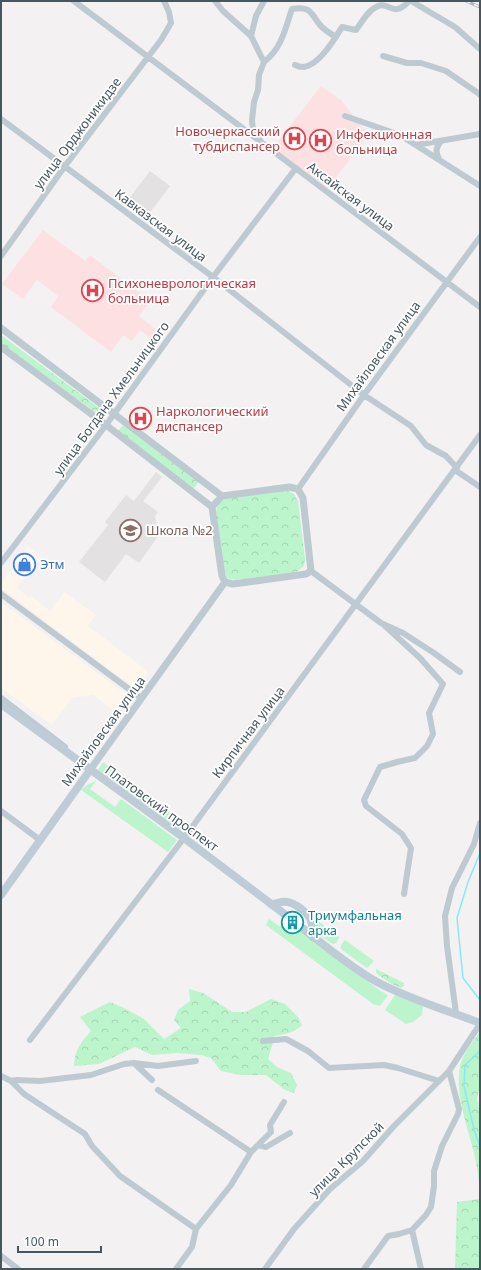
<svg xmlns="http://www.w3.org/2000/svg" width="481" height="1270" viewBox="0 0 481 1270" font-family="'Noto Sans',sans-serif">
<defs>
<pattern id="forest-crowns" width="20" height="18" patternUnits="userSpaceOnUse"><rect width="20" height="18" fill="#bcf4cb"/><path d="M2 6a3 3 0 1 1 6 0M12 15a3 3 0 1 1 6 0" fill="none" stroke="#a3d3b1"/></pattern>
</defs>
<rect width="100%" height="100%" fill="#f3f1f1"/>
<path fill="#fef6ea" d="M28,546l13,10 -24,32 13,10 2,-2 18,15 14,-19 32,23 -8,11 61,46 -13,17 -135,-101v-5z
M1,602l128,94 -12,17 -24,-18 -21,3 -20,27 -51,-37z"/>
<path fill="#e4e1e3" d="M150,171l20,15 -22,29 -20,-15z
M156,472l6,5 -19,24 15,11 -3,4 4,19 -20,28 -13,-9 -21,28 -26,-20 29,-37 -3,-3 21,-27 8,6z"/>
<path fill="#fde0e1" d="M321,86l21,15 26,34 -40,53 -55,-40z
M43,230l42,31 5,-6 60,46 -11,15 20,16 -6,8 -13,-10 -8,11 -9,-6 -12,17 -60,-45 7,-11 -21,-16 -14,19 -21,-15z
M136,409l14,10 -7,9 -14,-10z"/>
<path fill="#bcf4cb" d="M103,762l84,64 -5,6 -84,-62z
M96,781l-6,8 25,18 6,-8 56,41 -9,12 -87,-62 6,-5z
M313,917l26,20 -2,5 -3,2 -3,-1 -14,-10 1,-2z
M269,919l10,7h4l12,8 4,-4 80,60 9,5 -8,11 -7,-2 -107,-79z
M345,940l29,21 -7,7 -26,-19v-4z
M395,995l28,11 -1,9 -9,7 -7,2 -21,-14z"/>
<path fill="url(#forest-crowns)" d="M1,335l105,78 -4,4 -101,-73z
M123,425l75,57 -5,8 -75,-59z
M287,490l7,4 4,7 7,58 -1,7 -8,6 -60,8 -9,-2 -3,-7 -8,-59 2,-9 9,-5z
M376,969l28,14v3l-3,2 -11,-5 -14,-10z
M189,989l14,4 29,19h14l25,-13 14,5 13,13 4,8c-8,8 -16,9 -27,11l-7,23 9,8 14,6 6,12 -3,8 -9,-3 -19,-15h-25l-20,-4 -10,-13 -10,-3 -24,-2 -25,2 -17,-8 -36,17 -25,2c1,-16 6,-23 17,-35l-11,-14 30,-15 14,6 20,11 20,20 17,-11 -7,-8 4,-10 12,-9z
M480,1031v54l-3,14 3,13v77c-2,-12 -3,-25 -6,-36 -7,-29 -19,-57 -14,-87 2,-11 14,-25 20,-35z
M480,1199v70h-25l2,-67z"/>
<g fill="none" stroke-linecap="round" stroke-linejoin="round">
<path stroke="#85eaf5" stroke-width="1.5" d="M480,853l-12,29 -11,36 6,60 17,22
M480,1050l-2,3 -13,12 -1,21 10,44 6,16"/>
<path stroke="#bdcad1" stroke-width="6" d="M74,1l406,306
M215,1l8,10 28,25
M411,1l44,26 25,22
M383,56l24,7h14l25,8 32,22 2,2
M264,62c18,-14 21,-33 28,-53 20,-3 18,4 28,16 4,5 11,9 16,12
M295,65c2,1 6,2 9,2 16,-3 30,-27 38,-40l14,3c6,-8 12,-20 22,-24 11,-5 15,13 31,-5
M345,116l55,19 80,51
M1,119l212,158 151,118 47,31 15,19 20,11 11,12
M260,140l-7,-10 -1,-10 2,-18 4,-12 1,-15 5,-13 -13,-26 5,-20 8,-15
M416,145l64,-11
M439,159c-4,-8 -3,-11 2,-18
M1,256l64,-90 96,-126 10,-17 -2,-11 -5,-11
M455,470l25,17
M298,489l66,-94 116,-158
M1,563l105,-138 107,-148 83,-109
M311,571l70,52 22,10 31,20 26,19
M1,594l140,104
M384,625l36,33 23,26 -14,29 4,21 -6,12 -12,12 -18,4 -17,5 -16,33 2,6 36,28 9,14 -7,46
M1,698l64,49
M1,811l39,29
M456,1013l-9,-67 -2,-30 7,-28 22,-44 6,-21
M30,1040l154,-202 296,-403
M263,1041l23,-2 22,12 21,17 55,-3 14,3 41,13
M134,1063l18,17
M1,1076l10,5 13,13 61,40 7,12 28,30 76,53
M11,1081l6,-1 23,1 51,-6 33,-11 10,-1 24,3 38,-5
M158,1090l93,62
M258,1145l8,2 24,-14
M412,1230l9,39
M1,1256l17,13
M176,1269l16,-22 4,-18 35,-44 20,-33 20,-20 -1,-7 14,-23
M265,1269l29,-40 36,-40 33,-28 31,-35 55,-55 31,-47
M364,1269l24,-33 11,-2 13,-4 14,-15 5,-8 3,-21v-15l8,-25 16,-32 1,-5 -10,-38"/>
<path stroke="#bdcad1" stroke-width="7" d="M1,328l221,168
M1,347l105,78 106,82
M289,487l9,2 5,9 8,73 -5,3 -73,10 -8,-2 -3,-6 -10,-69 10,-11z
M90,770l135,-188"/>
<path stroke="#bdccd6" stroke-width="8" d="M1,704l183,134 107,81
M1,895l89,-125
M271,904c4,0 11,-3 16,-2 8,1 22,11 24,19 2,5 1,10 2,16
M297,924c25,19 53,43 80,58 32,17 69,28 103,41"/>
<defs>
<path id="rail" d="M466,1l14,6"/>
</defs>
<use href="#rail" stroke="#b2b7bc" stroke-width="3"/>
<use href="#rail" stroke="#fff" stroke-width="1.5" stroke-dasharray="4.5" stroke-linecap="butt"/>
</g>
<defs>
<symbol id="hospital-ring" viewBox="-11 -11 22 22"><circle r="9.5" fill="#fff" stroke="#e0444e" stroke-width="1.5"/><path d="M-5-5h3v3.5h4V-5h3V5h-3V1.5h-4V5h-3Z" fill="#e0444e"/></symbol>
<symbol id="school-ring" viewBox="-11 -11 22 22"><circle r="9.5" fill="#fff" stroke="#8d6e63" stroke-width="1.5"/><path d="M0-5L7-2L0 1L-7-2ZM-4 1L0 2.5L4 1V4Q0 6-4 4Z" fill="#8d6e63"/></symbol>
<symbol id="shop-ring" viewBox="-11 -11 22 22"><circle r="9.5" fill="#fff" stroke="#3f7fe0" stroke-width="1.5"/><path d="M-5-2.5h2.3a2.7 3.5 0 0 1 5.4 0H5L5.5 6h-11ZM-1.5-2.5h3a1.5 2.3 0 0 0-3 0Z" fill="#3f7fe0"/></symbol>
<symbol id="building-ring" viewBox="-11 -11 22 22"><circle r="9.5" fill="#fff" stroke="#0f9aa8" stroke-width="1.5"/><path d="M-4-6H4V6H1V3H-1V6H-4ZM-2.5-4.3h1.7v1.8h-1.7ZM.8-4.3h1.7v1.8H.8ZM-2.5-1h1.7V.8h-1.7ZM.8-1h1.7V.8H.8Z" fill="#0f9aa8"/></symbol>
</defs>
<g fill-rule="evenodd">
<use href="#hospital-ring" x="282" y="126" width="25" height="25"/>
<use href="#hospital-ring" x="308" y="128" width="25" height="25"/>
<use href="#hospital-ring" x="80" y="278" width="25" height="25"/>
<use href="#hospital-ring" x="128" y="406" width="25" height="25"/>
<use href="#school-ring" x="118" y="518" width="25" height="25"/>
<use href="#shop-ring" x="12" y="552" width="25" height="25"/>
<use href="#building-ring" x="280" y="910" width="25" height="25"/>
</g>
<g text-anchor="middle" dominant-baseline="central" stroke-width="3.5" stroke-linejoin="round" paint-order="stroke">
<g font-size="13" fill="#be3a42" stroke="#fff" text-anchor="start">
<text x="280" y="131" text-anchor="end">Новочеркасский<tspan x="280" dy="15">тубдиспансер</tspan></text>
<text x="336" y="134">Инфекционная<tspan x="336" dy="15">больница</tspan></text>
<text x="108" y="283">Психоневрологическая<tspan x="108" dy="15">больница</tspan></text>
<text x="156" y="411">Наркологический<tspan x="156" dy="15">диспансер</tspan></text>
</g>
<g font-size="13" fill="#465760" stroke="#fff">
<text transform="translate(77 133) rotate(-53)">улица Орджоникидзе</text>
<text transform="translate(351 196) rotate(37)">Аксайская улица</text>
<text transform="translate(161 225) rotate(37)">Кавказская улица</text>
<text transform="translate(378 356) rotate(-54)">Михайловская улица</text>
<text transform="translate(111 398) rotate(-54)">улица Богдана Хмельницкого</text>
<text transform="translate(103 731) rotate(-54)">Михайловская улица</text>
<text transform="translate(248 732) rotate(-53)">Кирпичная улица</text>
<text transform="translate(162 808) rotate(36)">Платовский проспект</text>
<text transform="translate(346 1159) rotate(-45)">улица Крупской</text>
</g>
<g font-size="13" fill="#785e54" stroke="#fff" text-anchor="start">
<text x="146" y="530">Школа №2</text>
</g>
<g font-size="13" fill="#366cbe" stroke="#fff" text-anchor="start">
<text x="40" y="564">Этм</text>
</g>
<g font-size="13" fill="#0d838f" stroke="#fff" text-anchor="start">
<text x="308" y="915">Триумфальная<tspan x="308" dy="15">арка</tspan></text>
</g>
</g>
<rect width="481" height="1270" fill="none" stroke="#465760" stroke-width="4"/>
<path d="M18 1246v6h83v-6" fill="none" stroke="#465760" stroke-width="2"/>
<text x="24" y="1246" font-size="12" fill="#465760" stroke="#ffffff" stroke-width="3" paint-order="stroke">100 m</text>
</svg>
